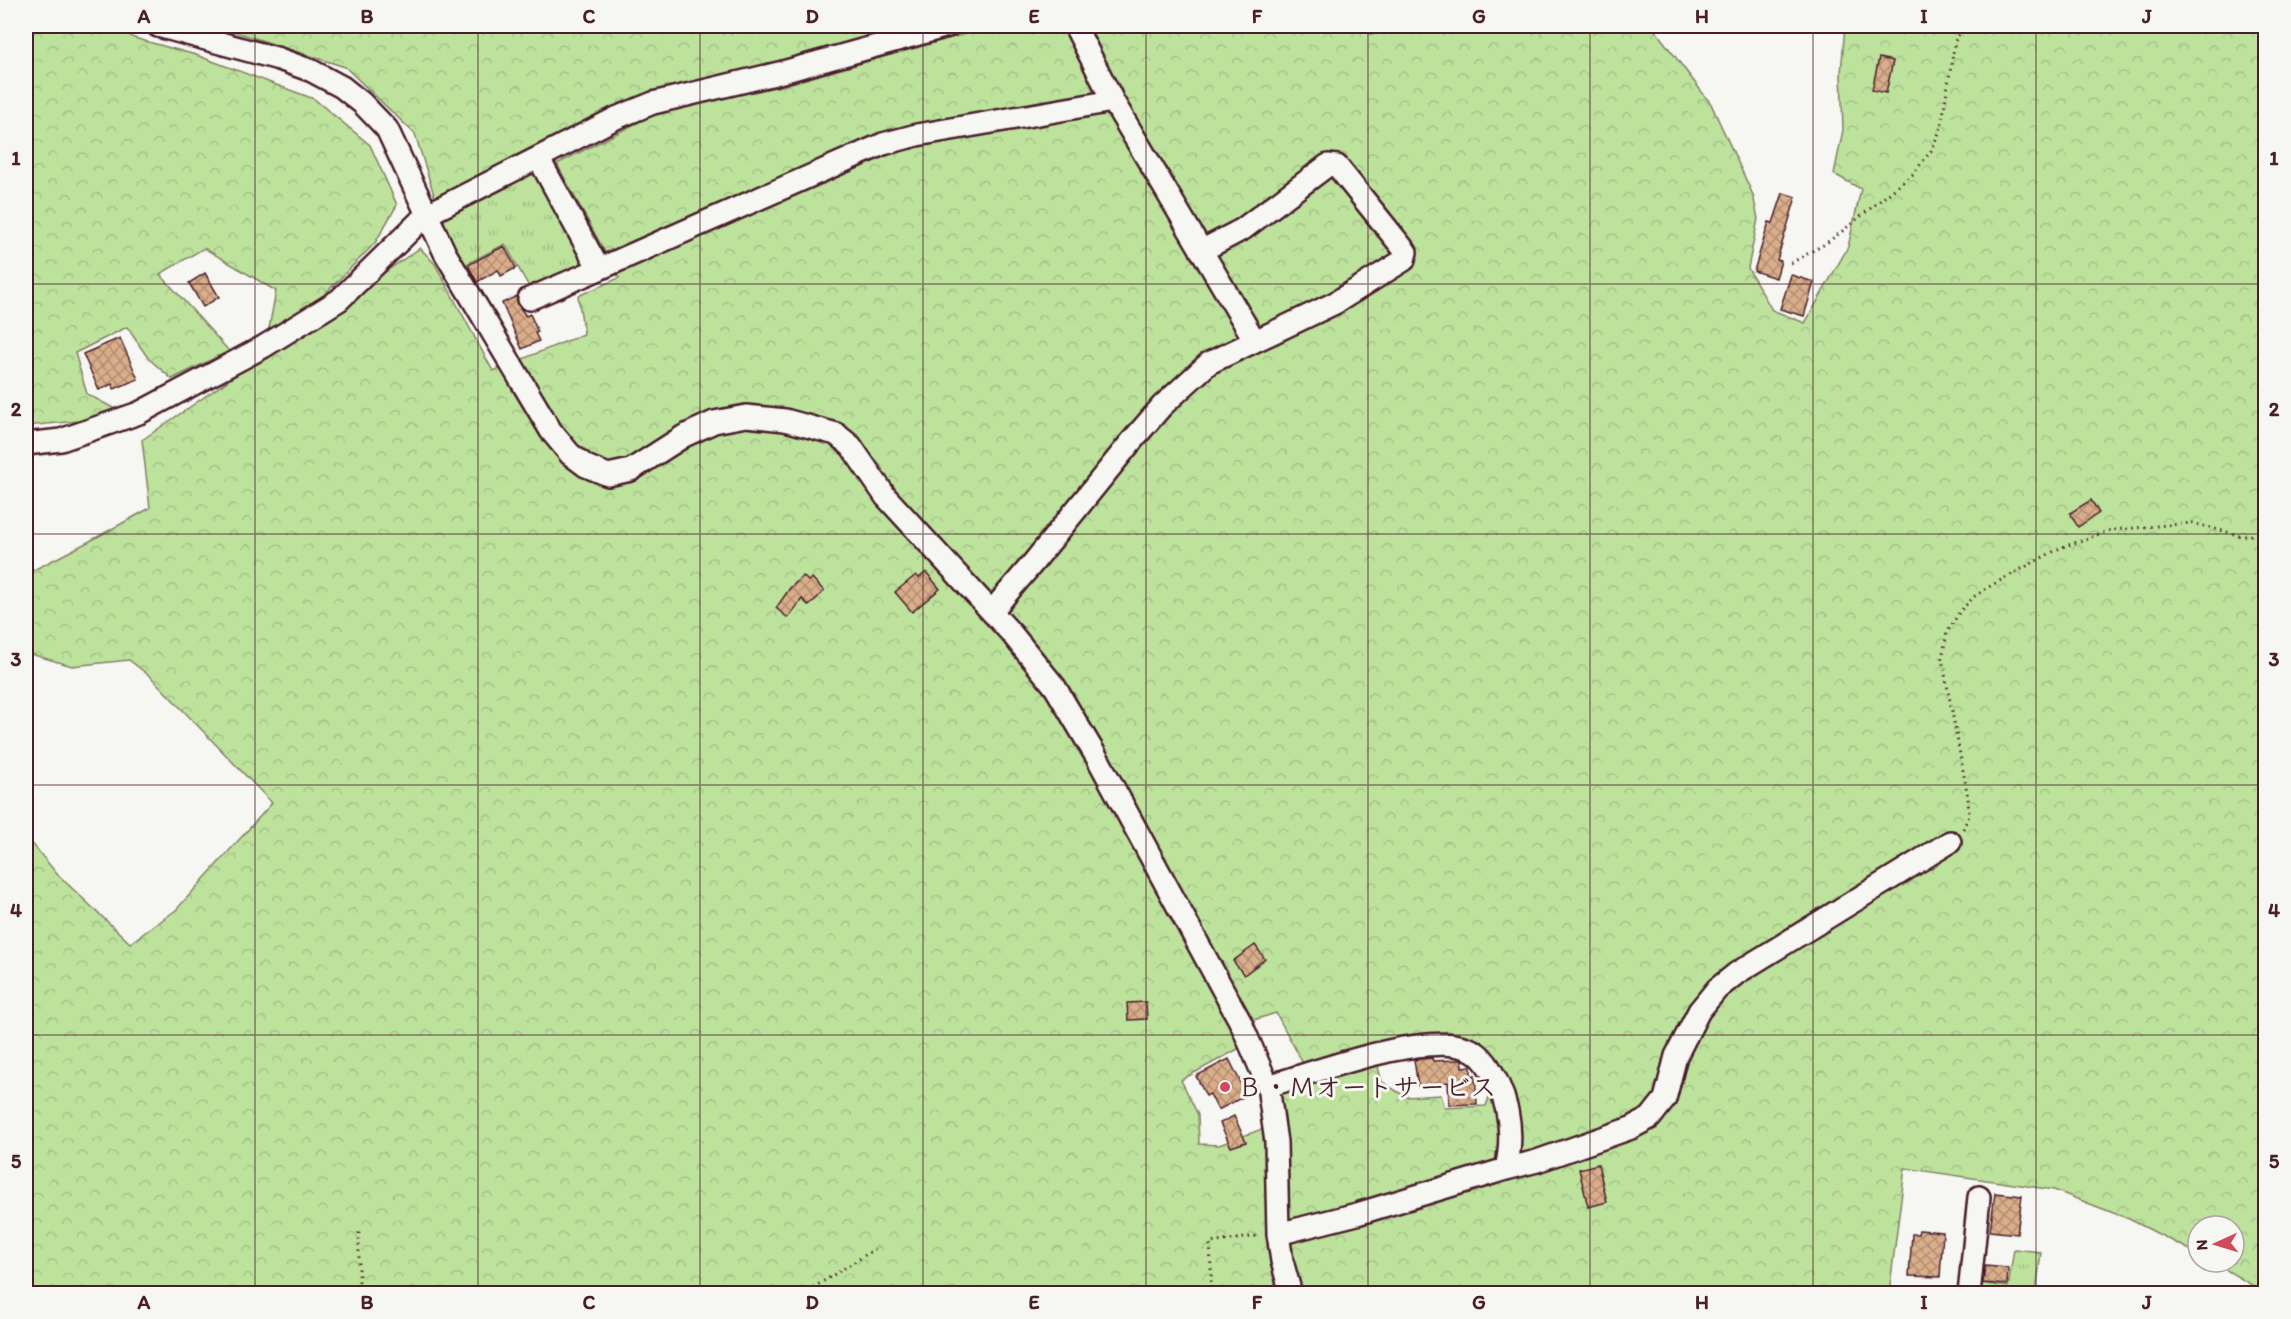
<svg xmlns="http://www.w3.org/2000/svg" width="2291" height="1319" viewBox="0 0 2291 1319" font-family="Itim,'Klee One',sans-serif">
<defs>
<pattern id="grass-tufts" width="24" height="20" patternUnits="userSpaceOnUse" patternTransform="scale(1.5)"><rect width="24" height="20" fill="#bce29c"/><path d="M3 7l-1-3M5 7V3M7 7l1-3M15 17l-1-3M17 17v-4M19 17l1-3" fill="none" stroke="#a3c187"/></pattern>
<pattern id="forest-crowns" width="20" height="18" patternUnits="userSpaceOnUse" patternTransform="scale(1.5)"><rect width="20" height="18" fill="#bce29c"/><path d="M2 6a3 3 0 1 1 6 0M12 15a3 3 0 1 1 6 0" fill="none" stroke="#a3c187"/></pattern>
<pattern id="building-cross-hatch" width="8" height="8" patternUnits="userSpaceOnUse" patternTransform="scale(1.5)"><rect width="8" height="8" fill="#d9ae8a"/><path d="M0 0l8 8M0 8l8-8" fill="none" stroke="#b28d71"/></pattern>
</defs>
<rect width="100%" height="100%" fill="#f6f6f2"/>
<filter id="ink" filterUnits="userSpaceOnUse"><feTurbulence type="fractalNoise" baseFrequency=".0167" numOctaves="2"/><feDisplacementMap in="SourceGraphic" scale="12" xChannelSelector="R" yChannelSelector="G"/><feConvolveMatrix kernelMatrix="1 2 1 2 8 2 1 2 1" color-interpolation-filters="sRGB"/></filter>
<g filter="url(#ink)">
<path fill="url(#grass-tufts)" stroke="#838064" stroke-width="1.5" d="M537,165l55,101 -60,26 -27,-48 -42,22c-11,-20 -22,-33 -18,-57z
M2014,1249l27,3 -5,41 -60,1 2,-11 30,4z"/>
<path fill="url(#forest-crowns)" stroke="#838064" stroke-width="1.5" fill-rule="evenodd" d="M26,26h88l20,12 62,17 118,44 56,46 27,60 -22,38 -56,57 -51,34 8,-43 -72,-43 -44,26 69,77 -57,28 -24,-21 -21,-31 -52,26 12,41 30,16 -38,11 -53,5z
M217,26h684l-123,38 -126,28 -64,27 -153,79 -20,-64 -70,-67z
M993,26h371l6,8 15,-1 16,-7h251l59,78 42,91 5,24 -10,49 24,42 33,13 43,-76 13,-58 -27,-15 9,-44 -2,-57 4,-47h420v1267l-52,-31h21v-36h-36v28l-69,-35 -75,-29 -149,-22 -16,125h-1863v-457l31,38 73,69 46,-33 96,-107 -121,-126 -22,-17 -57,6 -45,-13 -1,-79 64,-33 60,-33 -8,-68 278,-192 15,16 58,107 91,-37 -6,-38 41,-18 -62,-114 101,-52 123,-26zM1276,1013l30,56 168,-24 17,46 -5,15 -41,2 -4,-13 -35,2 -24,-15 -5,-19 -95,30 -17,35 -46,17 -20,-1 -1,-29 -17,-35 57,-31v-24z"/>
<path fill="url(#building-cross-hatch)" stroke="#4a1f2b" stroke-width="1.5" d="M1879,58l14,3 -7,32 -14,-3z
M1783,193l13,4 -19,63 4,1 -5,17 -22,-7 15,-49 4,1z
M504,246l12,22 -15,8 -3,-6 -21,12 -9,-17z
M205,273l14,24 -16,10 -14,-24z
M1791,275l23,7 -10,34 -24,-7z
M517,296l1,9 8,11 4,-2 8,18 -3,1 4,8 -17,8 -20,-46z
M120,338l18,41 -24,10 -2,-5 -13,6 -16,-36z
M2091,500l8,13 -21,14 -8,-14z
M926,572l14,17 -28,23 -17,-20 21,-17 3,3z
M803,576l5,5 4,-3 12,13 -15,15 -7,-7 -14,19 -12,-10 14,-20z
M1255,945l10,14 -21,16 -11,-14z
M1146,1002l1,17 -19,1 -1,-17z
M1432,1058l1,3 25,-1h4v7l9,-1v10l4,-1 2,29 -28,1 -1,-23 -30,4 -4,-26z
M1229,1059l18,36 -29,15 -8,-16 -4,2 -10,-20z
M1234,1116l12,26 -15,5 -11,-24z
M1598,1164l9,38 -19,5 -9,-38z
M1995,1193l27,3 -5,38 -27,-3z
M1919,1230l24,2 -3,45 -31,-1 3,-42h6z
M1985,1266l23,2 -1,17 -24,-2z"/>
<g fill="none" stroke-linecap="round" stroke-linejoin="round">
<defs>
<path id="minor" d="M158,26l121,33 33,12 30,16 20,16 25,26 58,124 106,178 19,23 16,12 22,9 23,-5 53,-34 30,-14 32,-6 39,4 51,14 15,12 35,51 126,137 43,53 44,74 142,262 27,63 8,56 2,92 4,27 9,33
M1075,26l38,75 142,240
M539,159l60,110 284,-125 34,-9 196,-34
M529,299l70,-30
M26,444l35,-4 78,-27 124,-66 76,-47 87,-85 190,-97 37,-15 126,-30 169,-47
M992,611l41,-48 97,-120 32,-37 47,-43 126,-60 69,-43 2,-8 -69,-86 -9,-1 -85,64 -42,22
M1268,1086c45,-13 159,-56 201,-37 14,5 23,22 29,35 13,28 15,55 8,85l-149,45 -79,20
M1506,1169l31,-8 94,-33 19,-10 15,-19 11,-43 23,-45 18,-22 20,-16 213,-131
M1969,1294l10,-97"/>
</defs>
<use href="#minor" stroke="#4a1f2b" stroke-width="26"/>
<path stroke="#4a1f2b" stroke-width="3" stroke-dasharray="1.5 4.5" stroke-linecap="butt" d="M1791,263l34,-19 15,-11 73,-59 18,-23 10,-23 14,-87 9,-15
M1963,829l6,-13 -1,-19 -26,-139 5,-25 13,-22 15,-15 17,-11 68,-37 51,-18 81,-7 50,13 24,-2
M359,1294v-65
M803,1294l72,-45
M1212,1294l-2,-51 48,-7"/>
<use href="#minor" stroke="#f6f6f2" stroke-width="21"/>
</g>
</g>
<path fill="none" stroke="#4a1f2b" stroke-width="1.5" stroke-opacity="0.55" d="M255,26v1268M478,26v1268M700,26v1268M923,26v1268M1146,26v1268M1368,26v1268M1590,26v1268M1813,26v1268M2036,26v1268M26,284h2240M26,534h2240M26,785h2240M26,1035h2240"/>
<circle fill="#d1495b" stroke="#f6f6f2" stroke-width="2" cx="1225" cy="1087" r="6"/>
<g text-anchor="middle" dominant-baseline="central" stroke-width="6" stroke-linejoin="round" paint-order="stroke">
<g font-size="26" font-weight="bold" fill="#4a1f2b" stroke="#f6f6f2" text-anchor="start">
<text x="1237" y="1087">Ｂ・Ｍオートサービス</text>
</g>
</g>
<rect width="2291" height="1319" fill="none" stroke="#f6f6f2" stroke-width="66"/>
<g transform="translate(2216 1244) rotate(266)"><circle r="28" fill="#f6f6f2" stroke="#b1a0a2" stroke-width="1.5"/>
<path d="M0-4.5L10 22L0 15L-10 22Z" fill="#d1495b"/>
<text y="-9" font-size="16" font-weight="bold" text-anchor="middle" fill="#4a1f2b">N</text>
</g>
<rect x="33" y="33" width="2225" height="1253" fill="none" stroke="#4a1f2b" stroke-width="2"/>
<g font-size="20" text-anchor="middle" font-weight="bold" fill="#4a1f2b">
<text x="144" y="23">A</text>
<text x="367" y="23">B</text>
<text x="589" y="23">C</text>
<text x="812" y="23">D</text>
<text x="1034" y="23">E</text>
<text x="1257" y="23">F</text>
<text x="1479" y="23">G</text>
<text x="1702" y="23">H</text>
<text x="1924" y="23">I</text>
<text x="2147" y="23">J</text>
<text x="16" y="165">1</text>
<text x="2274" y="165">1</text>
<text x="16" y="416">2</text>
<text x="2274" y="416">2</text>
<text x="16" y="666">3</text>
<text x="2274" y="666">3</text>
<text x="16" y="917">4</text>
<text x="2274" y="917">4</text>
<text x="16" y="1168">5</text>
<text x="2274" y="1168">5</text>
<text x="144" y="1309">A</text>
<text x="367" y="1309">B</text>
<text x="589" y="1309">C</text>
<text x="812" y="1309">D</text>
<text x="1034" y="1309">E</text>
<text x="1257" y="1309">F</text>
<text x="1479" y="1309">G</text>
<text x="1702" y="1309">H</text>
<text x="1924" y="1309">I</text>
<text x="2147" y="1309">J</text>
</g>
</svg>
